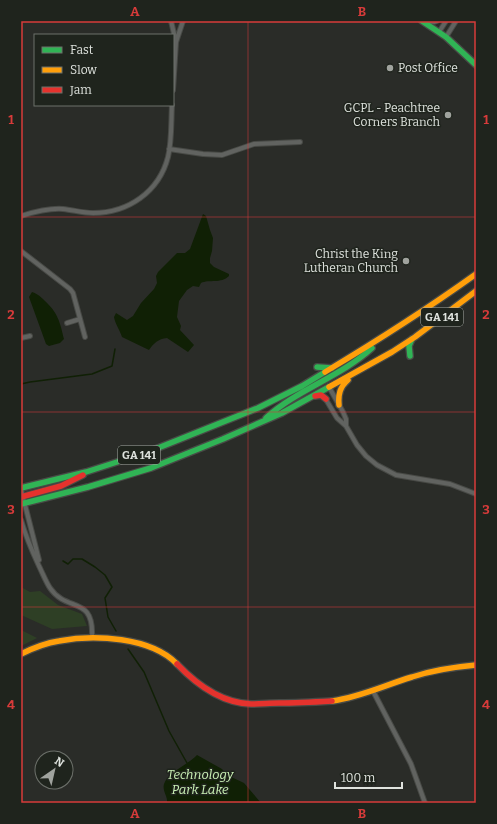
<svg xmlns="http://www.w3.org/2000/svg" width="497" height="824" viewBox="0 0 497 824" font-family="Bitter,serif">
<rect width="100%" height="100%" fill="#2a2c28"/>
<path fill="#2e3f25" d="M21,587l9,5 10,-1 18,14 24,9 5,12 -35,3 -31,-14z
M21,630l16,8 -16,8z"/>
<path fill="#102005" d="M203,214l3,2 4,14 3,8 -1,13 -2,7v5l4,4 15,7v2c-8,8 -20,3 -28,7l-2,4 -6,-1 -6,4 -8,11 -2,16 4,9 -1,4 14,15 -6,7 -21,-14c-9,1 -13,5 -18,12l-27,-13c-2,-7 -7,-13 -8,-20l2,-4 11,7 6,-4 8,-13 13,-14 3,-6 -1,-7 2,-4 19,-19h8l5,-4z
M32,292c6,2 9,5 13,9 13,12 15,21 19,38l-4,4 -11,3 -3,-2 -17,-47z
M197,755l25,14 5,6 17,8 17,20h-94c1,-7 -5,-12 -3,-19 4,-12 25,-20 33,-29z"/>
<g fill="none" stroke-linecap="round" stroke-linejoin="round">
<path stroke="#102005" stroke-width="1.5" d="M21,384l9,-2 62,-8 20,-8 3,-17
M63,561l5,3 5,-5h9l13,8 10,8 7,12 -7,11 3,19 8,14
M128,649l16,23 25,59 18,32"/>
<defs>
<path id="street" d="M171,21l5,21
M424,21l10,1 3,-1
M439,32l7,-11
M446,37l10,-16
M173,90l3,-48 7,-21
M169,149l34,5 19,1 32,-11 46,-2
M21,216c13,-4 29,-8 42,-7 10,1 20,4 30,4 35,0 66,-21 75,-56 4,-16 3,-35 4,-52
M21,251l49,38 3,4 12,44
M67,323l13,-4
M21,338l9,-2
M329,387l14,25 3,7v7l11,19 9,11 11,9 19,10 54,9 26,10
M325,398l12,20 9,8
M21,489l18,71
M21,520c5,17 11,31 18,46 4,8 7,16 11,22 17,25 44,7 42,49
M373,691l38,73 14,39"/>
<path id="fast" d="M422,21l24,16 30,28
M410,356l-1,-10 3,-7
M317,367l15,1
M266,418c32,-29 74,-41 106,-70
M21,488l65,-16 62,-20 110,-44 44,-22 23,-14
M21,504l67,-17 63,-19 72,-29 59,-26 47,-26"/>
<path id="slow" d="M325,372c52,-31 102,-63 151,-98
M329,387l63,-35 23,-15 61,-46
M339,405c-1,-11 1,-18 9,-25
M21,654c12,-6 25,-11 38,-13 35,-7 92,-4 118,23
M332,701c29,-4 53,-16 80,-24 21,-7 42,-10 64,-12"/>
<path id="jam" d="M315,396l6,-1 5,4
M21,497l40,-11 22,-11
M177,664c20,21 44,39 74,40 10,0 19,-1 28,-1 18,0 36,-1 53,-2"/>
</defs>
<use href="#street" stroke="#484a46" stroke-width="6"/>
<use href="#fast" stroke="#484a46" stroke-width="8"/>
<use href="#slow" stroke="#484a46" stroke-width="8"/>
<use href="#jam" stroke="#484a46" stroke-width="8"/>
<use href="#street" stroke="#616360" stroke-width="4"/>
<use href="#fast" stroke="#30b455" stroke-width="5.5"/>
<use href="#slow" stroke="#ff9f0a" stroke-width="5.5"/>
<use href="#jam" stroke="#e5322d" stroke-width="5.5"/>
</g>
<path fill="none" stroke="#d73b3a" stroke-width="1" stroke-opacity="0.55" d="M248,21v782M21,217h455M21,412h455M21,607h455"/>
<g fill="#a0a39e" stroke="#1f241d" stroke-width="1.5">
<circle cx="390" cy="68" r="4"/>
<circle cx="448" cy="115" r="4"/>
<circle cx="406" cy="261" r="4"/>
</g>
<g text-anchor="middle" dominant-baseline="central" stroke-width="3" stroke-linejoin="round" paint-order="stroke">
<g fill="#1f241d" stroke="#a5aaa4" stroke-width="1">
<rect x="421" y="308" width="42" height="18" rx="3"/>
<rect x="118" y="446" width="42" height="18" rx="3"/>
</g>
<g font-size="11" font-weight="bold" fill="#dfe3de">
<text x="442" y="317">GA 141</text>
<text x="139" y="455">GA 141</text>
</g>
<g font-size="12" fill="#dfe3de" stroke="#1f241d" text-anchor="end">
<text x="398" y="68" text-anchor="start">Post Office</text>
<text x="440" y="108">GCPL - Peachtree<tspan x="440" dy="14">Corners Branch</tspan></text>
<text x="398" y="254">Christ the King<tspan x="398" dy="14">Lutheran Church</tspan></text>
</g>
<g font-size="13" font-style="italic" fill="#caf1b5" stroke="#1f241d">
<text x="200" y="774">Technology<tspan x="200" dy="15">Park Lake</tspan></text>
</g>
</g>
<rect width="497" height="824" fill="none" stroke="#1f241d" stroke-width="44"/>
<rect x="34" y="34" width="140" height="72" fill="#1f241d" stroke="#6c706a"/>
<rect x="42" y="47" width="20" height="6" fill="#30b455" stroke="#6c706a"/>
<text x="70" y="54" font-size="12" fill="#dfe3de">Fast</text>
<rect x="42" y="67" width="20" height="6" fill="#ff9f0a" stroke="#6c706a"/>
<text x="70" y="74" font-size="12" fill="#dfe3de">Slow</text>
<rect x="42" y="87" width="20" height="6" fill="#e5322d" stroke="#6c706a"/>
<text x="70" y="94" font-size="12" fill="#dfe3de">Jam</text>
<g transform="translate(54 770) rotate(34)"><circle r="19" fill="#1f241d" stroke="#6c706a"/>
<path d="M0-3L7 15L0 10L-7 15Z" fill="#a0a39e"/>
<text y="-6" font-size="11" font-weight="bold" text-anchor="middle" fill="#dfe3de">N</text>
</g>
<path d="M335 782v6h67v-6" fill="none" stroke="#dfe3de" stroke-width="2"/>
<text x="341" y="782" font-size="12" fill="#dfe3de" stroke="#1f241d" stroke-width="3" paint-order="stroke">100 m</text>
<rect x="22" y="22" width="453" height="780" fill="none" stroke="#d73b3a" stroke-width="1.5"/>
<g font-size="13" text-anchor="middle" font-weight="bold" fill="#d73b3a">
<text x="135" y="16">A</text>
<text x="362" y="16">B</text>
<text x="11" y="124">1</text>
<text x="486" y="124">1</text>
<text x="11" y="319">2</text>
<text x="486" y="319">2</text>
<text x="11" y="514">3</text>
<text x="486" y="514">3</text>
<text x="11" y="709">4</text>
<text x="486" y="709">4</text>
<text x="135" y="818">A</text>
<text x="362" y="818">B</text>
</g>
</svg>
